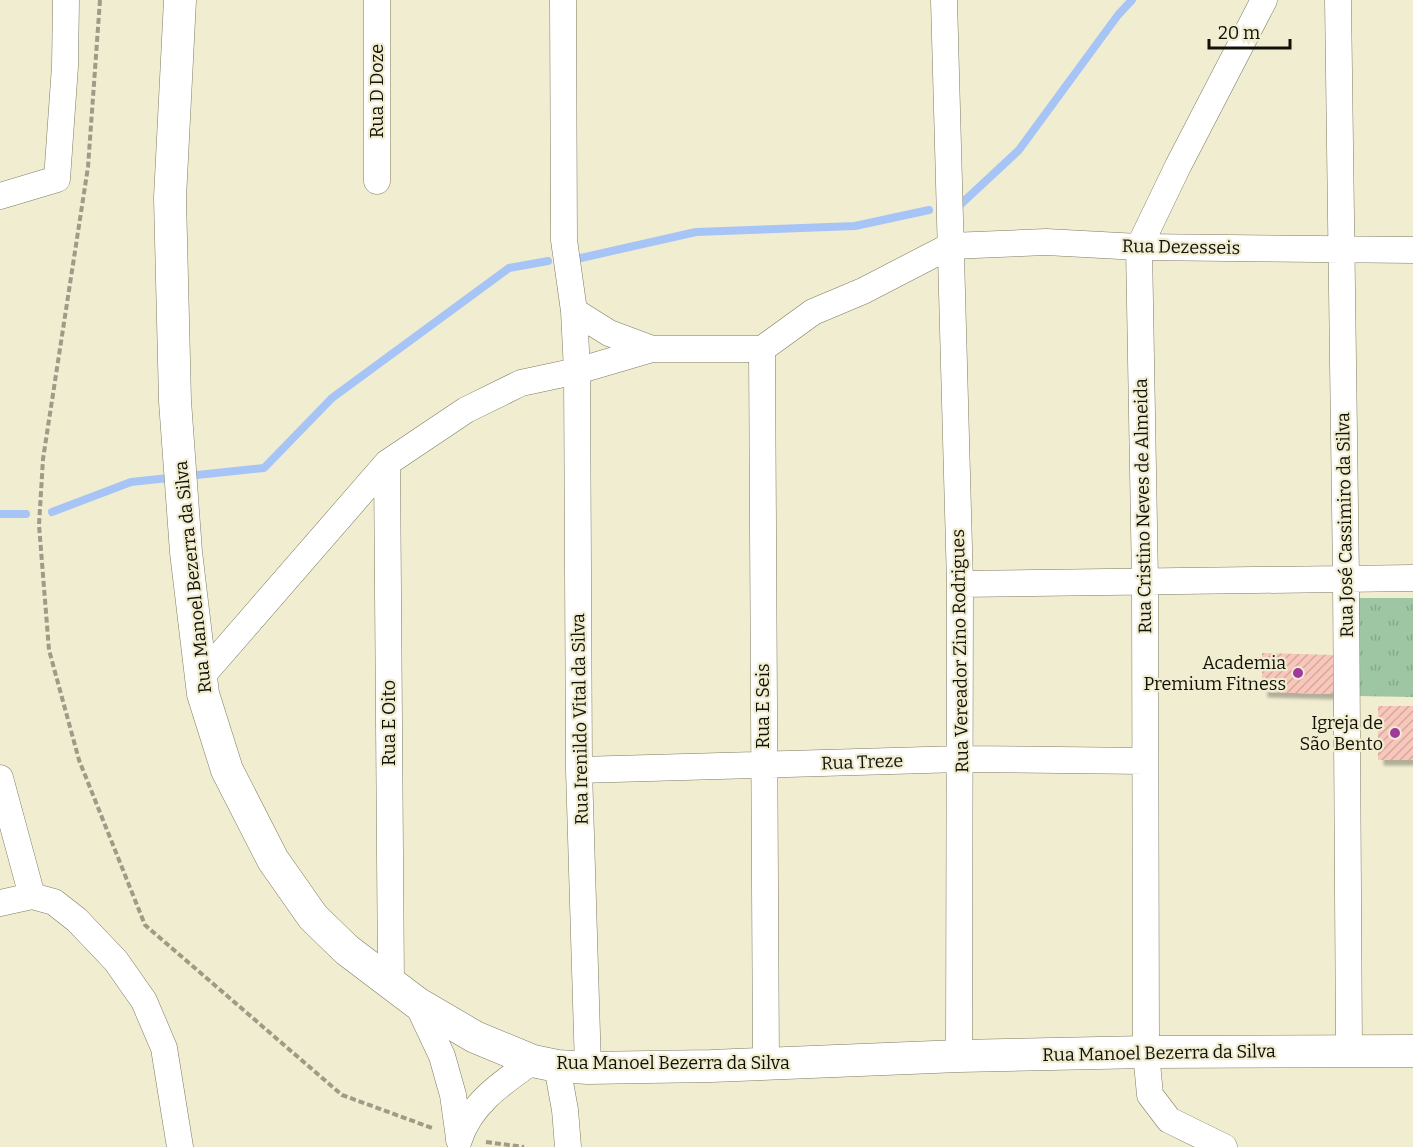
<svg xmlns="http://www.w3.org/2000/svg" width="1413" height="1147" viewBox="0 0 1413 1147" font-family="Bitter,serif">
<defs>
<pattern id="grass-tufts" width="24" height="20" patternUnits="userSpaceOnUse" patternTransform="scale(1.5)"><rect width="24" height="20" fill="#9ec6a2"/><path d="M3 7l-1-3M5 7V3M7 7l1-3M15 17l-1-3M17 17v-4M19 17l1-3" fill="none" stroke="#87a98a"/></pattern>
<pattern id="building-hatch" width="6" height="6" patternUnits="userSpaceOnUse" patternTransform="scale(1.5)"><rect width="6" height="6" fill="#f8c6bb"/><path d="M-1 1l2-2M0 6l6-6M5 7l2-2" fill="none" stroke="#d4a99f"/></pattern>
<filter id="shadow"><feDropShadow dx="5.5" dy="5.5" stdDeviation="1.5" flood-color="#0004"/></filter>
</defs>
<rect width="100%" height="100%" fill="#f1edd1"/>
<path fill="url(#grass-tufts)" d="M1358,598h55v99l-55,-1z"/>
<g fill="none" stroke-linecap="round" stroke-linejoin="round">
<path stroke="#a7c4f7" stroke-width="8" d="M961,204l58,-54 99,-135 14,-15
M581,258l115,-26 159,-6 74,-16
M52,512l79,-30 133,-14 68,-70 177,-130 39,-7
M0,514h26"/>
</g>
<path fill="url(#building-hatch)" filter="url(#shadow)" d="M1262,653l72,2 -1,39 -71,-2z
M1378,706h35v54h-35z"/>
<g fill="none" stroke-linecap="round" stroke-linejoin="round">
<defs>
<path id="minor" d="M563,0l1,240 10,71 3,60 2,399 9,298
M944,0l16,584 -1,472
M1338,0l8,578 3,472
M377,181v-181
M0,196l57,-17 8,-113 1,-66
M574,311l35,22 43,16
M762,349l4,714
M387,463l4,520
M960,584l453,-6
M202,676l185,-213 79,-53 55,-27 56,-12 75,-22h110l51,-37 50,-21 87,-45 96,-4 93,5 274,3
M579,770l382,-11 184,2
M0,778l32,118 22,6 23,18 39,41 28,40 20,47 16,99
M0,903l32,-7
M417,1003l25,53 11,39 6,43
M557,1066l8,44 3,37
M459,1140c11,-36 44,-58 74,-79
M1224,1147l-55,-27 -19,-25 -4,-43 -1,-471 -6,-334 39,-81 86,-166"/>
<path id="tertiary" d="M180,0l-10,198 5,203 11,151 17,142 24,76 46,90 40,57 34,33 70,53 58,34 58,24 24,5 31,2 123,-2 248,-10 187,-4 267,-1"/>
</defs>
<use href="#minor" stroke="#7e7b62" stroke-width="27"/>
<use href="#tertiary" stroke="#7e7b62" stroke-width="33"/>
<path stroke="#9e9b86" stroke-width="4" stroke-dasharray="6 3" stroke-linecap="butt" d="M100,0l-12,167 -45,292 -4,66 10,125 30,110 66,165 197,170 90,33
M486,1142l38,5"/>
<use href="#minor" stroke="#fff" stroke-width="26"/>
<use href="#tertiary" stroke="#fff" stroke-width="32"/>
</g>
<g fill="#a1399c" stroke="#f1edd1" stroke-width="2">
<circle cx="1298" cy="673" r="6"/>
<circle cx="1395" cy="733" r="6"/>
</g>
<g text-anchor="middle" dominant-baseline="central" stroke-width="4.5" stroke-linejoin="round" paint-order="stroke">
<g font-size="18" fill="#121108" stroke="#f1edd1">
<text transform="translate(377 91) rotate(-90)">Rua D Doze</text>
<text transform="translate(1181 247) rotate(1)">Rua Dezesseis</text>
<text transform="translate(1143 506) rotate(-91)">Rua Cristino Neves de Almeida</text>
<text transform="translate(1345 525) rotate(-91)">Rua José Cassimiro da Silva</text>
<text transform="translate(193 577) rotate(-96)">Rua Manoel Bezerra da Silva</text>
<text transform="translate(960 651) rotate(-91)">Rua Vereador Zino Rodrigues</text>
<text transform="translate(763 706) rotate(-90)">Rua E Seis</text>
<text transform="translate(580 719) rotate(-91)">Rua Irenildo Vital da Silva</text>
<text transform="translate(389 723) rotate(-90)">Rua E Oito</text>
<text transform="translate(862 762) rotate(-2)">Rua Treze</text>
<text transform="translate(1159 1053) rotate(-1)">Rua Manoel Bezerra da Silva</text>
<text x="673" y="1063">Rua Manoel Bezerra da Silva</text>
</g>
<g font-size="18" fill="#121108" stroke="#f1edd1" text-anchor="end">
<text x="1286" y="663">Academia<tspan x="1286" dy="21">Premium Fitness</tspan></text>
<text x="1383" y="723">Igreja de<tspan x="1383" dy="21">São Bento</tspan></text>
</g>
</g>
<path d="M1209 39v9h81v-9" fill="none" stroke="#121108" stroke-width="3"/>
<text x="1218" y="39" font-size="18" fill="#121108" stroke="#f1edd1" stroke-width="4.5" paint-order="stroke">20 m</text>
</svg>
